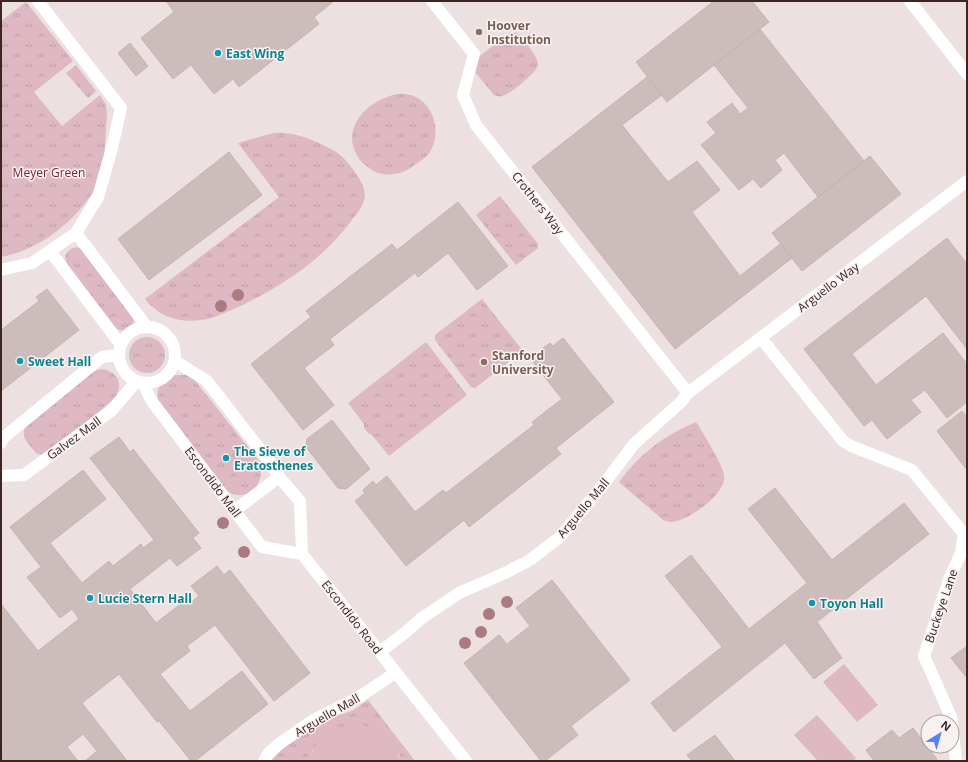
<svg xmlns="http://www.w3.org/2000/svg" width="968" height="762" viewBox="0 0 968 762" font-family="'Open Sans',sans-serif">
<defs>
<pattern id="grass-tufts" width="24" height="20" patternUnits="userSpaceOnUse"><rect width="24" height="20" fill="#deb8c2"/><path d="M3 7l-1-3M5 7V3M7 7l1-3M15 17l-1-3M17 17v-4M19 17l1-3" fill="none" stroke="#bf9ea6"/></pattern>
</defs>
<rect width="100%" height="100%" fill="#ece1e0"/>
<path fill="url(#grass-tufts)" d="M26,2l47,59 -39,31 28,34 38,-31 6,10 1,9c-2,23 -1,48 -9,70 -2,6 -8,12 -12,18 -22,28 -50,48 -85,55v-236z
M510,33h7c6,6 21,23 21,31 0,8 -27,29 -35,32 -3,1 -5,0 -9,-1l-19,-23 2,-14z
M76,65l20,26 -8,7 -22,-25z
M398,94c6,0 12,0 18,3 18,9 25,35 15,53 -3,6 -9,10 -15,14 -10,8 -21,12 -34,10 -7,-1 -13,-6 -18,-10 -6,-5 -9,-12 -11,-18 -6,-27 21,-48 45,-52z
M273,133c22,-2 44,8 63,19 10,6 30,31 29,44 -1,8 -6,15 -11,21 -29,42 -78,74 -125,94 -9,4 -18,8 -28,9 -22,3 -42,-3 -56,-21l134,-102 -41,-54z
M500,196l38,48v4l-22,17 -40,-50z
M77,247l4,2 52,67c3,11 -5,18 -16,13l-50,-64 -2,-9c3,-6 6,-8 12,-9z
M482,299l41,52 -48,37 -4,-1 -36,-47v-5z
M129 355a18 18 0 1 1 36 0a18 18 0 1 1-36 0Z
M426,342l41,53 -78,61 -17,-21 -3,-1 -5,-6v-4l-16,-21z
M103,369c17,4 21,18 10,31l-65,53c-3,1 -7,2 -10,1 -3,-1 -5,-5 -7,-7 -6,-7 -10,-12 -5,-21l65,-53 6,-3z
M175,375h12l6,3 66,83c7,17 -5,39 -26,33 -4,-1 -7,-4 -11,-7l-62,-81c-6,-17 -1,-24 15,-31z
M696,422c7,11 27,43 28,53 3,19 -35,45 -52,47 -3,0 -6,-1 -9,-2l-44,-38c20,-28 46,-47 77,-60z
M368,700l47,61h-15l-1,-7 -86,-4 -4,11h-38l15,-16 40,-26 26,-8z"/>
<path fill="#deb8c2" d="M844,664l34,41 -21,17 -34,-40z
M817,715l39,43 -3,3h-35l-24,-26z
M357,724c22,5 38,14 43,37h-91c9,-25 22,-34 48,-37z"/>
<path fill="#cdbcbc" stroke="#c6b3b2" d="M166,1h168l-20,16 5,7 -80,63 -6,-8 -19,15 -23,-29 -18,14 -32,-41 33,-26z
M714,1h38l17,21 -102,80 -31,-40z
M760,29l104,132 -46,36 -34,-44 -9,7 7,10 -21,18 -8,-9 -14,11 -38,-45 15,-12 -9,-11 25,-19 8,11 8,-6 -34,-43z
M130,43l18,23 -12,10 -18,-23z
M647,77l15,18 -40,30 46,57 29,-21 23,29 -28,22 48,64 40,-32 12,14 -117,91 -143,-182z
M229,152l33,43 -113,85 -31,-41z
M870,156l31,38 -99,77 -30,-38z
M458,202l50,64 -31,24 -29,-37 -30,24 -3,-4 -85,66 4,6 -30,23 30,37 -31,25 -52,-66 60,-47 -5,-6 86,-67 5,6z
M947,238l20,26v85l-41,-53 -74,58 24,31 67,-52 24,31v38l-20,16 -22,-28 -14,10 10,12 -34,27 -15,-19 -8,6 -60,-77z
M47,289l32,41 -78,61v-61l38,-29 -3,-4z
M563,338l51,64 -58,46 5,6 -92,73 -5,-7 -58,46 -51,-65 10,-8 -2,-3 10,-9 3,4 11,-9 28,36 28,-22 3,3 88,-68 -2,-3 30,-23 -29,-37 10,-8 -3,-4 10,-7 3,3z
M962,411l5,6v53l-30,-39z
M332,420l38,49 -24,20 -8,-1 -32,-41 1,-8z
M119,437l11,15 3,-3 66,84 -6,5 8,10 -24,18 -7,-8 -40,31 26,34 30,-23 3,4 10,-8 -8,-10 26,-20 7,9 6,-5 80,103 -36,28 -59,-76 -28,21 3,5 -30,23 30,37 52,-40 26,33 -73,57h-4l-32,-40 -2,1 -38,-48 -37,29 45,58h-42l12,-10 -14,-17 -16,13 11,14h-77l1,-10 -1,-1v-146l37,47 41,-32 -7,-10 -12,9 -33,-41 14,-10 -31,-40 73,-57 23,29 -56,44 32,40 27,-22 4,5 28,-22 2,4 11,-8 -64,-82z
M775,488l57,72 72,-57 25,31 -112,88 25,36 -28,21 -29,-36 -111,89 -23,-29 71,-56 -57,-71 26,-21 58,74 58,-46 -59,-74z
M552,580l78,100 -59,46 7,9 -33,26h-4l-77,-98 35,-28 8,9 23,-18 -14,-18z
M967,646v32l-16,-20z
M913,728l24,31 -2,2h-61l-8,-11 26,-20 7,8z
M715,735l20,26h-43l-5,-6z"/>
<g fill="none" stroke-linecap="round" stroke-linejoin="round">
<path stroke="#fff" stroke-width="12" d="M432,1l42,53 -11,41 13,30 212,268
M910,1l57,73
M76,233l71,94
M50,251l71,94
M1,270l31,-7 44,-30 22,-36 14,-49 9,-40 -83,-107
M119 355a28 28 0 1 1 56 0a28 28 0 1 1-56 0Z
M761,338l82,103 8,5 61,24 52,64 -3,19 -11,24 -26,79 27,61 1,5
M175,361l32,20 62,80 10,16 21,24 2,53 164,207
M143,383l8,17 111,147 40,7
M1,443l2,-5 99,-81 17,-2
M1,476l23,-1 87,-64 26,-30
M234,511l45,-34
M380,652l27,-21 15,-13 37,-25 46,-20 25,-13 30,-23 40,-48 34,-45 47,-42 7,-9 279,-212
M952,724l4,37
M264,761l4,-7 11,-10 36,-25 44,-22 36,-24"/>
</g>
<g fill="#ab7b81">
<circle cx="238" cy="295" r="6"/>
<circle cx="221" cy="306" r="6"/>
<circle cx="223" cy="523" r="6"/>
<circle cx="244" cy="552" r="6"/>
<circle cx="507" cy="602" r="6"/>
<circle cx="489" cy="614" r="6"/>
<circle cx="481" cy="632" r="6"/>
<circle cx="465" cy="643" r="6"/>
</g>
<g fill="#8d6e63" stroke="#f8f1f1" stroke-width="1.5">
<circle cx="479" cy="32" r="4"/>
<circle cx="484" cy="362" r="4"/>
</g>
<g fill="#0f9aa8" stroke="#f8f1f1" stroke-width="1.5">
<circle cx="218" cy="53" r="4"/>
<circle cx="20" cy="361" r="4"/>
<circle cx="226" cy="458" r="4"/>
<circle cx="90" cy="598" r="4"/>
<circle cx="812" cy="603" r="4"/>
</g>
<g text-anchor="middle" dominant-baseline="central" stroke-width="3" stroke-linejoin="round" paint-order="stroke">
<g font-size="12" font-weight="bold" fill="#785e54" stroke="#f8f1f1" text-anchor="start">
<text x="487" y="25">Hoover<tspan x="487" dy="14">Institution</tspan></text>
<text x="492" y="355">Stanford<tspan x="492" dy="14">University</tspan></text>
</g>
<g font-size="12" font-weight="bold" fill="#0d838f" stroke="#f8f1f1" text-anchor="start">
<text x="226" y="53">East Wing</text>
<text x="28" y="361">Sweet Hall</text>
<text x="234" y="451">The Sieve of<tspan x="234" dy="14">Eratosthenes</tspan></text>
<text x="98" y="598">Lucie Stern Hall</text>
<text x="820" y="603">Toyon Hall</text>
</g>
<g font-size="12" fill="#762834" stroke="#f8f1f1">
<text x="49" y="172">Meyer Green</text>
</g>
<g font-size="12" fill="#3d2620" stroke="#f8f1f1">
<text transform="translate(538 203) rotate(52)">Crothers Way</text>
<text transform="translate(828 287) rotate(-37)">Arguello Way</text>
<text transform="translate(74 438) rotate(-36)">Galvez Mall</text>
<text transform="translate(213 482) rotate(53)">Escondido Mall</text>
<text transform="translate(583 508) rotate(-50)">Arguello Mall</text>
<text transform="translate(941 606) rotate(-71)">Buckeye Lane</text>
<text transform="translate(352 617) rotate(52)">Escondido Road</text>
<text transform="translate(327 715) rotate(-30)">Arguello Mall</text>
</g>
</g>
<rect width="968" height="762" fill="none" stroke="#3d2620" stroke-width="4"/>
<g transform="translate(940 734) rotate(37)"><circle r="19" fill="#f8f1f1" stroke="#ada09d"/>
<path d="M0-3L7 15L0 10L-7 15Z" fill="#5182f9"/>
<text y="-6" font-size="11" font-weight="bold" text-anchor="middle" fill="#3d2620">N</text>
</g>
</svg>
